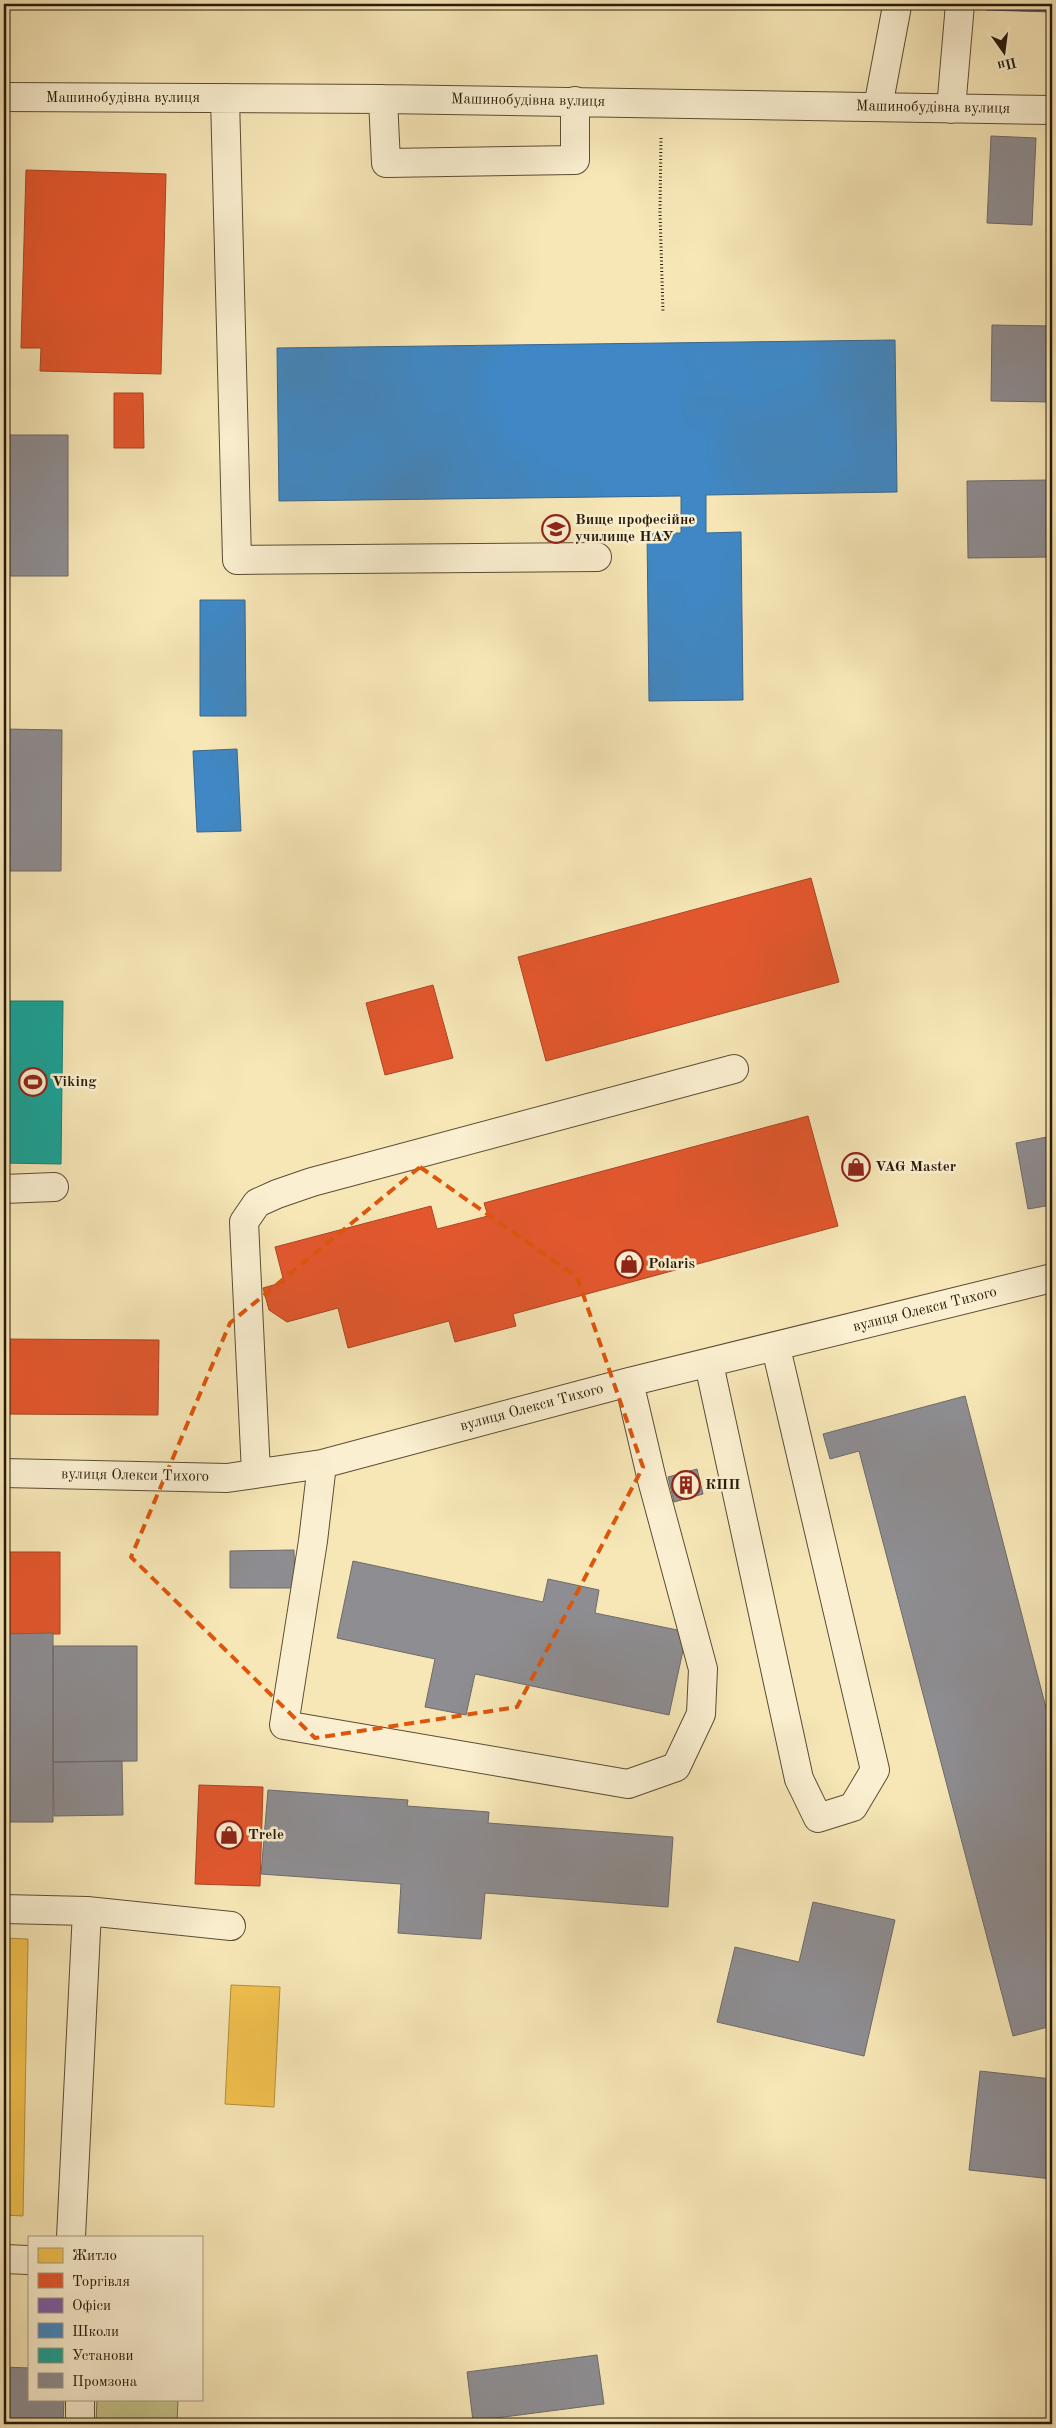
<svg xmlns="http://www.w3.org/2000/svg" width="1056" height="2428" viewBox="0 0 1056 2428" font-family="'Old Standard TT',serif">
<rect width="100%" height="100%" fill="#f7e7b7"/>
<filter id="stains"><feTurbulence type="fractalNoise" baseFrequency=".004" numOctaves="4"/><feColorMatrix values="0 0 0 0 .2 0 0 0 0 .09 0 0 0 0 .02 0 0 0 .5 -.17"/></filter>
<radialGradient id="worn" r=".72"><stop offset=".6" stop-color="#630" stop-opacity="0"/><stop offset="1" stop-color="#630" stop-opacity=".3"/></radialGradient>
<path fill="#c5c389" stroke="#766e48" d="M97,2399h81l-1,25h-81z"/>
<path fill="#f2c14e" stroke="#b58f39" d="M699,4h163v2z
M4,1938l24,1 -5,277 -19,-1z
M231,1985l49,2 -6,120 -49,-3z"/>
<path fill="#e4572e" stroke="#ab4523" d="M26,170l140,4 -5,200 -121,-3 1,-23h-20z
M114,393h29l1,55h-30z
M811,878l28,104 -293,79 -28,-104z
M433,985l20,73 -68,17 -19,-72z
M808,1116l30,110 -325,88 3,12 -61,16 -6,-21 -101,27 -10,-40 -51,14 -18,-12 -6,-22 21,-6 -9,-35 156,-41 6,23 51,-13 -4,-13z
M4,1339l155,1 -1,75 -154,-1z
M4,1552h56v82h-56z
M199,1785l64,2 -3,99 -65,-2z"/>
<path fill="#7b5ea7" stroke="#624a77" d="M986,4h66v8l-66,-2z"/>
<path fill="#3f88c5" stroke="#38678c" d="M895,340l2,152 -191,3v38l35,-1 2,168 -94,1 -2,-168h34v-37l-402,5 -2,-153z
M200,600h45l1,116h-46z
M237,749l4,82 -44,1 -4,-81z"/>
<path fill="#17a398" stroke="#1c7a6d" d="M4,1001h59l-2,163 -57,-1z"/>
<path fill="#8d8d92" stroke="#6e6a69" d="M991,136l45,2 -4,87 -45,-2z
M992,325l60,1v76l-61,-1z
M4,435h64v141h-64z
M1052,480v77l-84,1 -1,-77z
M4,729l58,1 -1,141h-57z
M1052,1136v69l-24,4 -12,-66z
M965,1396l87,335v295l-39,10 -154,-585 -29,8 -7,-25z
M697,1469l6,25 -29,8 -6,-25z
M294,1550l1,38h-65v-37z
M353,1561l190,41 5,-23 51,11 -4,23 92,19 -18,83 -194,-41 -9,41 -41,-8 10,-48 -98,-21z
M53,1633v189h-49v-188z
M53,1646h84v115l-84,1z
M122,1761l1,54 -69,1 -1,-54z
M268,1790l140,10 -1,6 82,6 -1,11 185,14 -5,70 -183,-14 -4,46 -83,-6 3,-49 -140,-10z
M813,1902l82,18 -31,136 -147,-34 18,-75 64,15z
M980,2071l72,8v100l-83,-9z
M597,2355l7,49 -131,17 -6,-49z
M4,2367l25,1v31h35l-1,25h-59z"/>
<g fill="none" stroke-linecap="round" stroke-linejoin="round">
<defs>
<path id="minor" d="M4,97l379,2 669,11
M225,98l12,462 360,-3
M383,99l3,64 189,-3v-59
M878,107l19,-101
M951,109l9,-105
M4,1189l50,-2
M709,1364l90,415 19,39 35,-11 22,-37 -99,-422
M322,1464l-9,77 -29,184 344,59 48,-17 25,-53 2,-45 -51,-189 -23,-98
M4,1473l223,5 95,-14 307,-82 423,-104
M256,1473l-12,-251 13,-19 20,-9 35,-12 422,-113
M4,1909l83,2 144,15
M71,2237l16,-326
M4,2259l25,1
M80,2424v-25"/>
</defs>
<use href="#minor" stroke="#5b4d34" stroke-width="30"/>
<path stroke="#271a08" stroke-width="3" stroke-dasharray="1 2.5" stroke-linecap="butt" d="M661,138l-1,74 3,100"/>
<use href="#minor" stroke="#faefd0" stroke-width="28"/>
</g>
<path fill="none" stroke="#de560c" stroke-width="4" stroke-dasharray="10 6" stroke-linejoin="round" d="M420,1167l157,110 66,190 -126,240 -202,31 -184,-181 99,-234z"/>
<defs>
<symbol id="university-ring" viewBox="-11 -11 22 22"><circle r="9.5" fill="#faefd0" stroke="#8f2418" stroke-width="1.5"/><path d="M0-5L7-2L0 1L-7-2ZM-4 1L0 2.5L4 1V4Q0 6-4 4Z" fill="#8f2418"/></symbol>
<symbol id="stadium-ring" viewBox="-11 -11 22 22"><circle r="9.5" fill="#faefd0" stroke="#8f2418" stroke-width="1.5"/><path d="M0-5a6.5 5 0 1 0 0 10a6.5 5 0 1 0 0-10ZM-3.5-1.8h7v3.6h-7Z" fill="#8f2418"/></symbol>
<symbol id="shop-ring" viewBox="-11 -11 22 22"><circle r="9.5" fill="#faefd0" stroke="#8f2418" stroke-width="1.5"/><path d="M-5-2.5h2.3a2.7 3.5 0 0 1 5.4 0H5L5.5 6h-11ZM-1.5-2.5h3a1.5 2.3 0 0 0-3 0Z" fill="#8f2418"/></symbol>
<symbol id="building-ring" viewBox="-11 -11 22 22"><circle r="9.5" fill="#faefd0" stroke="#8f2418" stroke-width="1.5"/><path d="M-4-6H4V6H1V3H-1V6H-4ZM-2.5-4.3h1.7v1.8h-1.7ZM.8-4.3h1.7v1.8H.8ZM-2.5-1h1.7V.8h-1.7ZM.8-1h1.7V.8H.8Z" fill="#8f2418"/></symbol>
</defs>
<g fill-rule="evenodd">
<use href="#university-ring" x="540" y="513" width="32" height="32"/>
<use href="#stadium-ring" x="17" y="1066" width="32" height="32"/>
<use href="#shop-ring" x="840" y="1151" width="32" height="32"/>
<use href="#shop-ring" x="613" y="1248" width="32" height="32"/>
<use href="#building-ring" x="670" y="1469" width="32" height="32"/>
<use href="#shop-ring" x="213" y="1819" width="32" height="32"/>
</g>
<g text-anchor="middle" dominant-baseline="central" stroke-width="5" stroke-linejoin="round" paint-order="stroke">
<g font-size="15" fill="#271a08" stroke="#faefd0">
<text x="123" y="98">Машинобудівна вулиця</text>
<text transform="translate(528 101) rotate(1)">Машинобудівна вулиця</text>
<text transform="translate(933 108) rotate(1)">Машинобудівна вулиця</text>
<text transform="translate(925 1310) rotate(-14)">вулиця Олекси Тихого</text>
<text transform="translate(532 1408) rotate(-15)">вулиця Олекси Тихого</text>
<text transform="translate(135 1476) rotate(1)">вулиця Олекси Тихого</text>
</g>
<g font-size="15" font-weight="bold" fill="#271a08" stroke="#faefd0" text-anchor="start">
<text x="575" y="520">Вище професійне<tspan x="575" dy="17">училище НАУ</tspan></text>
<text x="52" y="1082">Viking</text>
<text x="875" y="1167">VAG Master</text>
<text x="648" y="1264">Polaris</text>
<text x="705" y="1485">КПП</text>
<text x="248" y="1835">Trele</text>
</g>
</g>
<rect width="1056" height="2428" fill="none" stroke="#f7e7b7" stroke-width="20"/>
<rect x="5" y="5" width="1046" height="2418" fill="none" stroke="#271a08" stroke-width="2.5"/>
<rect x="10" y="10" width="1036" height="2408" fill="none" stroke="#271a08"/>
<rect x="28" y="2236" width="175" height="165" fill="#faefd0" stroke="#a69a80"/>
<rect x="38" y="2248" width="25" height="15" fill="#f2c14e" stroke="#a69a80"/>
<text x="72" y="2260" font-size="15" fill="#271a08">Житло</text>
<rect x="38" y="2273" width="25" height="15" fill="#e4572e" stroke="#a69a80"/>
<text x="72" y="2286" font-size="15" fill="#271a08">Торгівля</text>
<rect x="38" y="2298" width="25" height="15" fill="#7b5ea7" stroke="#a69a80"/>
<text x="72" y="2310" font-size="15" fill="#271a08">Офіси</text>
<rect x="38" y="2323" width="25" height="15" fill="#3f88c5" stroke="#a69a80"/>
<text x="72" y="2336" font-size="15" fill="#271a08">Школи</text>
<rect x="38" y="2348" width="25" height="15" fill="#17a398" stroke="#a69a80"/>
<text x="72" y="2360" font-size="15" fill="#271a08">Установи</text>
<rect x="38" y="2373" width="25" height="15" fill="#8d8d92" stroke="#a69a80"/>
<text x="72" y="2386" font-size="15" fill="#271a08">Промзона</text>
<g transform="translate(1004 52) rotate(166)" stroke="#faefd0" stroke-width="4" paint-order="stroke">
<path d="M0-4L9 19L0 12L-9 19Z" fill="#271a08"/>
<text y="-8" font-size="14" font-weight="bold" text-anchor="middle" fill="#271a08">Пн</text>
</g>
<rect width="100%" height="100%" filter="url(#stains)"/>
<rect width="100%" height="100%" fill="url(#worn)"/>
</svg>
